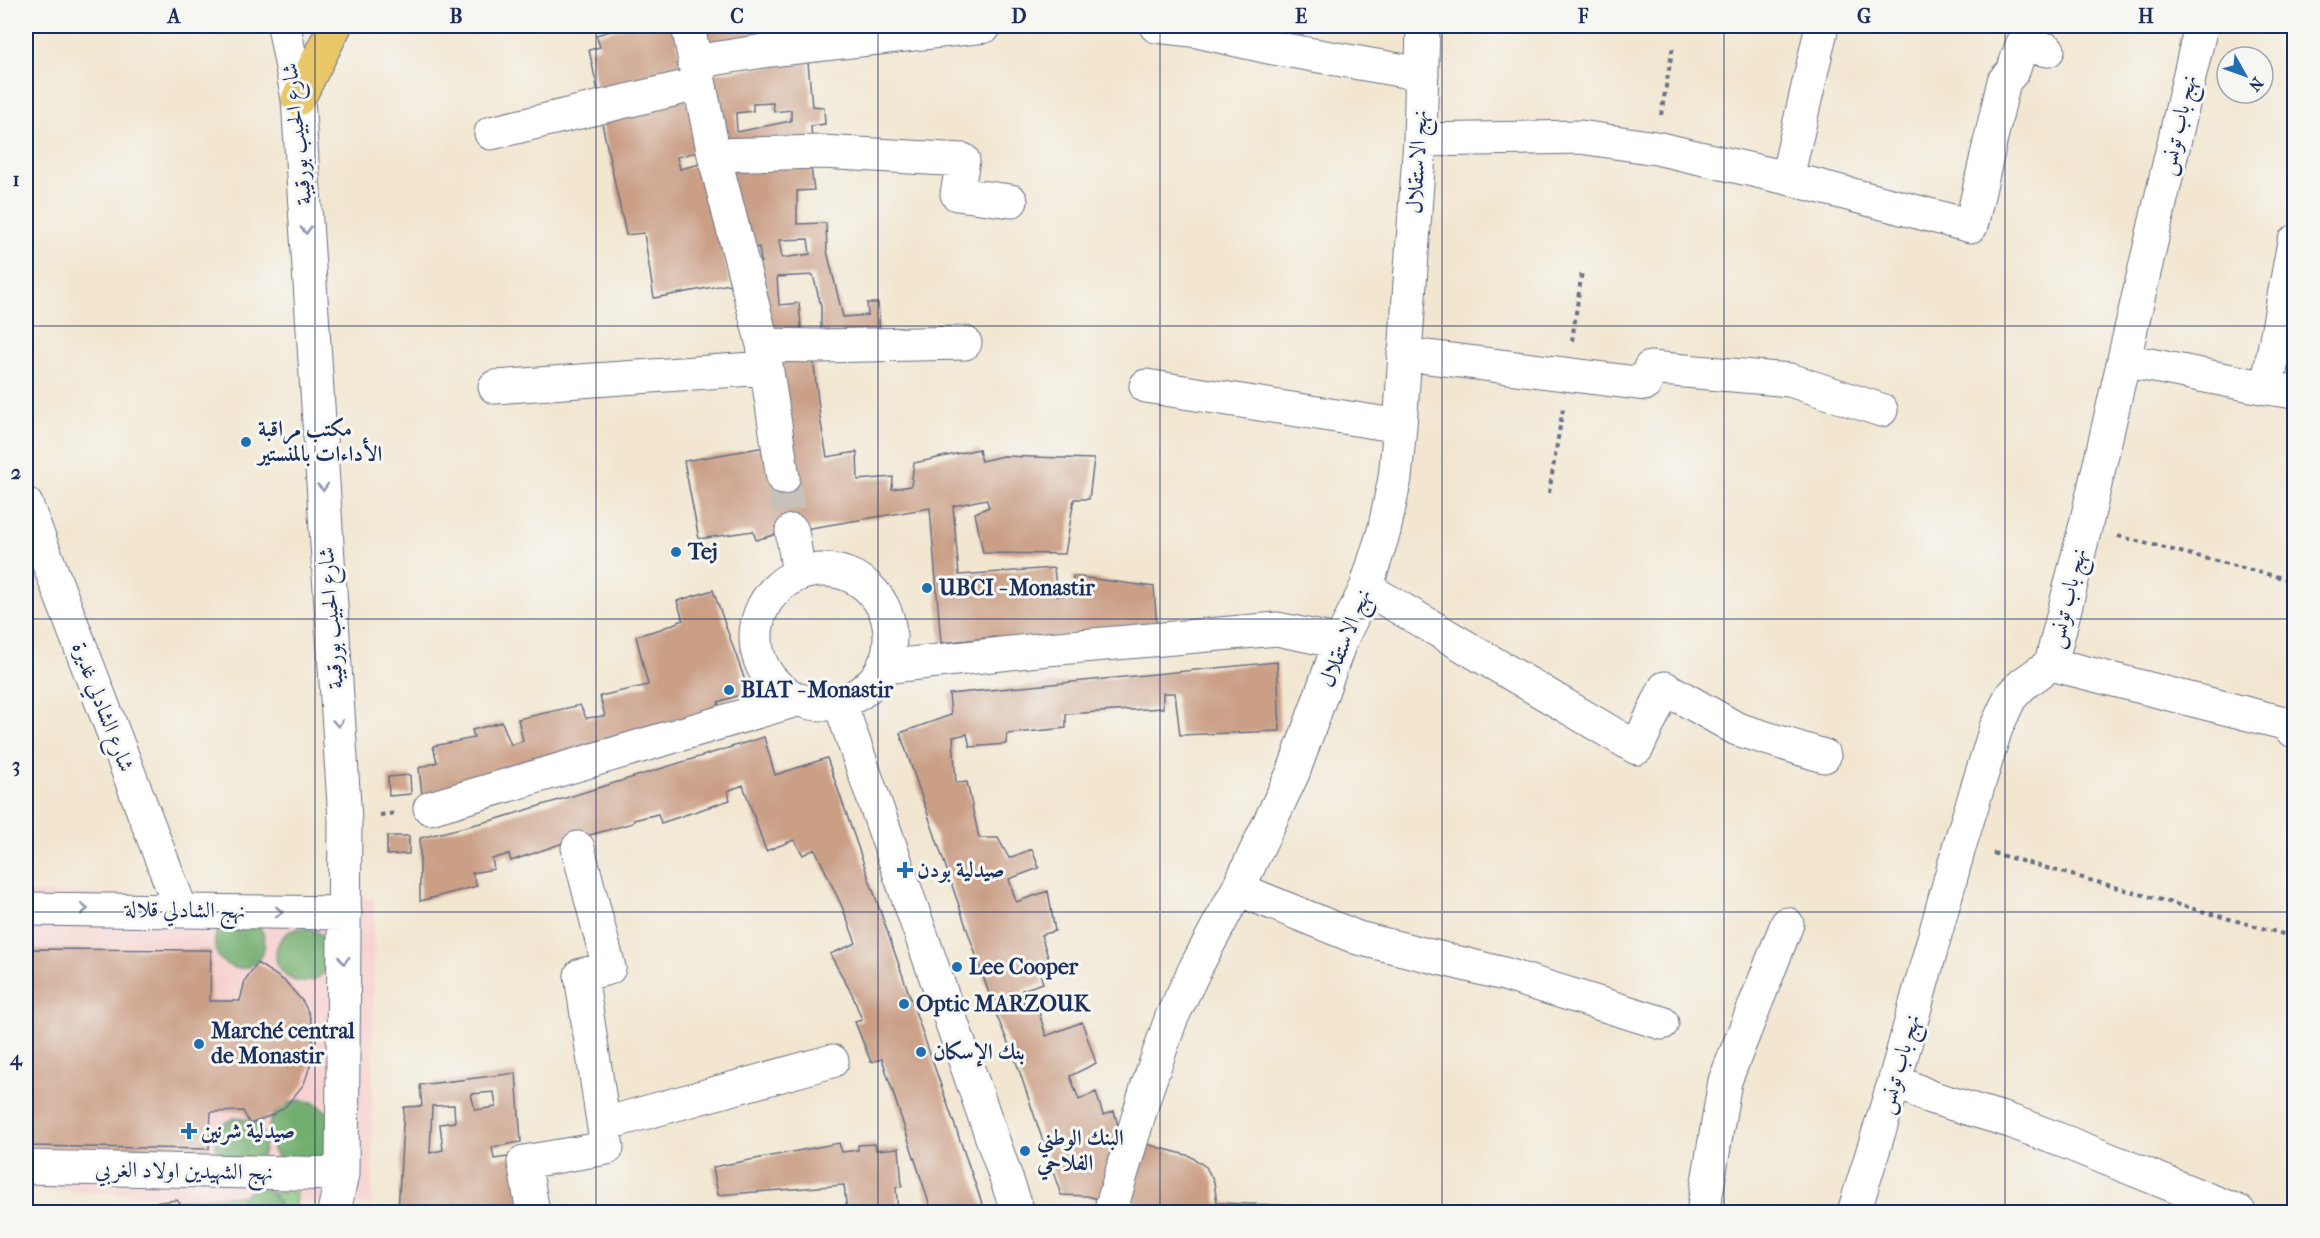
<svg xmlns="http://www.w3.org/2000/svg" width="2320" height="1238" viewBox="0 0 2320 1238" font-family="'IM FELL French Canon',Amiri,serif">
<rect width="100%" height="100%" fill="#f6f6f2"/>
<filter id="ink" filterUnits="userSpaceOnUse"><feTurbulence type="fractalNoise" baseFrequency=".0167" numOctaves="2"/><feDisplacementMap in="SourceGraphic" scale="12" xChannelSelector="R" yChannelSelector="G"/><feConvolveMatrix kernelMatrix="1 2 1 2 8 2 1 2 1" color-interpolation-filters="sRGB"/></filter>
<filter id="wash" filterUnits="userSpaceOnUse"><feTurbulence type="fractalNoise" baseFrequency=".008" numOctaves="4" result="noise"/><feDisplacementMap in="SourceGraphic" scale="24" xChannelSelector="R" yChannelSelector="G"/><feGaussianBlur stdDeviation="1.35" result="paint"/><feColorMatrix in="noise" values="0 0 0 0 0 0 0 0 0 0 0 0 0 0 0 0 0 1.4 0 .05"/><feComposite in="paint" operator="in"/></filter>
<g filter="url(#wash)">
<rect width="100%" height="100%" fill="#f2e6d0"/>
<path fill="#f7d0ce" d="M26,893l348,5 -2,307 -346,-16z"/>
<path fill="#8dca80" stroke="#547c6f" stroke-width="1.5" d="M296,1192l-2,20h-108l-9,-12z"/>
<path fill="#72ae6e" stroke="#466e66" stroke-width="1.5" d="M223,923l37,4c5,9 7,18 2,27 -17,33 -67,3 -39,-31z
M276 955a27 27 0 1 1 54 0a27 27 0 1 1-54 0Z
M301,1100c12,1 19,5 28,14l-1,40 -8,8 -43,-5c-17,-27 -8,-51 24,-57z
M234,1118c23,-1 37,16 28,38l-41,2c-10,-17 -5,-32 13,-40z
M261,1188c13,4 18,11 19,24h-42c0,-15 8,-22 23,-24z"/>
<g id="blocks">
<path fill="#ca9f86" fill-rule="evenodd" d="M629,26h45l10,56 -84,18 -11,-50 11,-3 -4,-12z
M703,26h52l3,20 -50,5z
M808,62l4,44 12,1 1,17 -14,2 1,16 -90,6 -13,-74zM773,103l1,9 17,-2v11l-54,11 -1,-19 17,-2v-7z
M686,96l15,55 -24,6 3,12 24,-6 26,121 -76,14 -10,-65 -18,2 -26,-121z
M810,160l4,30 -17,1v33l29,-1 1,28 16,66 25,-2 -1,-12h11l2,35 -59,2v-34l-8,-31 -36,2 2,28 20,-2 3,35 -30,3 -23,-78 12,-1 -2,-15 -13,2 -19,-83zM808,239l2,15 -28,4 -3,-18z
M813,357l7,61 7,39 30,-5 1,28 35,-3 -1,12 19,-3 3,-23 65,-14 2,12 22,-5 91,3 -5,40h-15l-9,55 -82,-1 -8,-40 14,-6 -3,-8 -33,7 6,69 95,-7 3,28 17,-2 -1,-18 81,11 3,41 -161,16 -1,-7 -54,6 -11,-135 -149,25 -25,7 -3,-9 -54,8 -15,-78 81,-14 9,-87z
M713,590l36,102 -31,10 2,6 -298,87 -3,-27 18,-6 -4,-16 41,-8 -2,-8 30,-8 9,23 12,-4 -5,-22 62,-14 6,13 19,-2 -5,-20 48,-11 -12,-49 25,-7 22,-9 -6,-19z
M1277,662l3,69 -100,4 -5,-42h-12v15l-97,6v14l-59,6 -1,10 -36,3 -3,-13 -14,3 3,46 11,-1 12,56h19l11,20 23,-9 7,19 -30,11 7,23 32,-11 7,40 -14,4 9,28 -12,4 5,16 -21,7 2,16 12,-4 10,34 36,-14 14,41 -26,13 9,24 17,-8 7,23 11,-4 8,29 -17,61 -18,-5 -26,-1 -43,-128 -22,-53 -96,-281 51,-18 -2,-21z
M764,737l11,38 52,-17 158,454h-53l-50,-153 -11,3 -16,-40 7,-2 -10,-26 -22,-40 26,-11 -13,-34 -28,-60 -12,6 -9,-15 -28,11 -23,-66 -15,6 2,9 -69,23 -3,-9 -24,6 -1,3 -61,17 -61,21 -2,-7 -17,5 2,10 -22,4 5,13 -57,15v-63l77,-19z
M410,775l1,19 -22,2 -1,-19z
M387,836h22v18l-22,1z
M26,949l185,1 -1,51h30l5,-21 12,-17 28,18 18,21 6,12 4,15v28l-9,27 -18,22 -12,8 -24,10 -7,-13 -32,1 -2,37 -183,-3z
M516,1073l5,69 -29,5 2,12 21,-3 8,56h-61l-1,-7 -33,5v2h-30l6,-105 18,-1 -2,-21zM494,1092l2,15 -21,3 -4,-16zM454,1105l1,17 -15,2 3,26 -13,3 2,-47z
M839,1143l3,9 16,-2v-5l17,-1 1,6 23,-2 3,38 -6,1 2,25h-51l-3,-27 -126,10 -5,-28z
M1146,1144l44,12 16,11 8,15 3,21 131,4v5h-221z
M177,1200l9,12h-102v-1z"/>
</g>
</g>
<g filter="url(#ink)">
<use href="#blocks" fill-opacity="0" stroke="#666f86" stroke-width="1.5"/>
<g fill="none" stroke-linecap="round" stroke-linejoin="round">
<path stroke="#c7c1b9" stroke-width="33" stroke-dasharray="33 16" stroke-linecap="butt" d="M783,478l9,53"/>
<defs>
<path id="minor" d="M284,26l14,73 47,721 -3,354 -8,38
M688,26l26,129 49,190 20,133
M1156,26l36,4 76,17 154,27
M694,62l76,-12 215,-24
M491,133l207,-49
M1420,140l160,-3 76,11 131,30 184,48 33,-145 9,-10 9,-26 26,5
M714,155l108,-3 141,8 -6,34 54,7
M1787,178l35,-152
M763,345l56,1 146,-3
M1404,354l241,30 5,-16 140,12 91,30
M2124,360l143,28 27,4
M1146,386l254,40
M495,387l271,-19
M2267,388l27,-146
M26,504l155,406
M792,531l7,43
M756 637a67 67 0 1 1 134 0a67 67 0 1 1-134 0Z
M1366,588l271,160 28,-60 72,41 87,27
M2051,664l233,59 10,8
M883,667l164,-18 230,-20 63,13
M840,703l178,509
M430,808l367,-108
M1238,889l120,49 146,36 158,49
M26,909l319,4
M1895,1080l35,17 80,24 58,22 171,69
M604,1124l228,-63
M26,1167l316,7
M533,1212l-9,-50 83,-14 -26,-173 28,-7 -31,-120
M1110,1212l36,-121 25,-72 26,-54 41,-76 55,-116 47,-131 26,-54 18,-57 11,-53 5,-52 20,-286 3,-114
M1703,1212l22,-131 62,-157
M1854,1212l41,-132 65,-236 36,-116 14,-30 13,-14 28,-20 34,-136 116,-502"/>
<path id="major" d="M298,99l37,-73"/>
</defs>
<use href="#minor" stroke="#666f86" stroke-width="35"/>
<use href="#major" stroke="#666f86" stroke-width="35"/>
<path stroke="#666f86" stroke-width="4" stroke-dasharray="4.5 4.5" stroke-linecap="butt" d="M2283,26l11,2
M1661,115l12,-69
M1572,341l10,-70
M1549,493l14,-85
M2118,536l176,45
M380,815l17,-2
M1993,853l301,84"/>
<use href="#minor" stroke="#fff" stroke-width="33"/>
<use href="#major" stroke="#e9c769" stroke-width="33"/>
</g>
<defs><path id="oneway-chevron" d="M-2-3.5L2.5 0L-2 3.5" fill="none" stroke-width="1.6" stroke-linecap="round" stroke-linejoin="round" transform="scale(1.5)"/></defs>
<g stroke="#8d97ae">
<use href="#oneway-chevron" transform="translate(306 230) rotate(86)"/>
<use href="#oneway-chevron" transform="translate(323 487) rotate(86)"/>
<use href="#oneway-chevron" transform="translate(338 723) rotate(86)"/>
<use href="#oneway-chevron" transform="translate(84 909)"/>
<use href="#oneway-chevron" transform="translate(279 912) rotate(1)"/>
<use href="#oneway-chevron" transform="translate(344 960) rotate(91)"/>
</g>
</g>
<path fill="none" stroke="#1b2f5e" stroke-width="1.5" stroke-opacity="0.55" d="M315,26v1186M596,26v1186M878,26v1186M1160,26v1186M1442,26v1186M1724,26v1186M2005,26v1186M26,326h2268M26,619h2268M26,912h2268"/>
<g fill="#1f6fb2" stroke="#f6f6f2" stroke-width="2">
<circle cx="246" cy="442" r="6"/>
<circle cx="676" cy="552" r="6"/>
<circle cx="927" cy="588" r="6"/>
<circle cx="729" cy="690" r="6"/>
<path d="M902 861h6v6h6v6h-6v6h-6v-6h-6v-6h6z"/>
<circle cx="957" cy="967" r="6"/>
<circle cx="904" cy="1004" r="6"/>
<circle cx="199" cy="1044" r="6"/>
<circle cx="921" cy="1052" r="6"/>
<path d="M186 1122h6v6h6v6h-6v6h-6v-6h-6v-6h6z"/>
<circle cx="1025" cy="1151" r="6"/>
</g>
<g text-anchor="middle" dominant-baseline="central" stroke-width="6" stroke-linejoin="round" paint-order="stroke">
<g font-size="22" fill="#1b2f5e" stroke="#f6f6f2">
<text transform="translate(2178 125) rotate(-77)">نهج باب تونس</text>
<text transform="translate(297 134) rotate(-96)">شارع الحبيب بورقيبة</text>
<text transform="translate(1417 162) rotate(-87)">نهج الاستقلال</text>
<text transform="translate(2067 598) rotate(-76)">نهج باب تونس</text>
<text transform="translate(331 618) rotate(-94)">شارع الحبيب بورقيبة</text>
<text transform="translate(1345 638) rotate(-68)">نهج الاستقلال</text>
<text transform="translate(103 707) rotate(69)">شارع الشادلي غديرة</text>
<text transform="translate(185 910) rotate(1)">نهج الشادلي قلالة</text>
<text transform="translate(1899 1064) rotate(-74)">نهج باب تونس</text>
<text transform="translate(184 1171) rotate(1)">نهج الشهيدين اولاد الغربي</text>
</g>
<g font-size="22" font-weight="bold" fill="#1b2f5e" stroke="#f6f6f2" text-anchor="start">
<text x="258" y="429">مكتب مراقبة<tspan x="258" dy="25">الأداءات بالمنستير</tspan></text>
<text x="688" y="552">Tej</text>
<text x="939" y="588">UBCI - Monastir</text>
<text x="741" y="690">BIAT - Monastir</text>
<text x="917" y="870">صيدلية بودن</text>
<text x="969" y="967">Lee Cooper</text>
<text x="916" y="1004">Optic MARZOUK</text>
<text x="211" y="1031">Marché central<tspan x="211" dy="25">de Monastir</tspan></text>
<text x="933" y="1052">بنك الإسكان</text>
<text x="201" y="1131">صيدلية شرنين</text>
<text x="1037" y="1138">البنك الوطني<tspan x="1037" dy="25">الفلاحي</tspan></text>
</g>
</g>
<rect width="2320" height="1238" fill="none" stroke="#f6f6f2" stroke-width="66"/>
<g transform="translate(2245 75) rotate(130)"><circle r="28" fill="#f6f6f2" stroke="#9ea6b7" stroke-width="1.5"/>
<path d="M0-4.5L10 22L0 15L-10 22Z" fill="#1f6fb2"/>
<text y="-9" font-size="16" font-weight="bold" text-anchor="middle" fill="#1b2f5e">N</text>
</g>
<rect x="33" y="33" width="2254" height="1172" fill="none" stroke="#1b2f5e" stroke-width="2"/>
<g font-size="20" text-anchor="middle" font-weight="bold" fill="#1b2f5e">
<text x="174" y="23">A</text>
<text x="456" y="23">B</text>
<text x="737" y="23">C</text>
<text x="1019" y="23">D</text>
<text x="1301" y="23">E</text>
<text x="1583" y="23">F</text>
<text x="1864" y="23">G</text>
<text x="2146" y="23">H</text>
<text x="16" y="186">1</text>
<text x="16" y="479">2</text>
<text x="16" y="772">3</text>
<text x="16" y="1065">4</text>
</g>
</svg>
